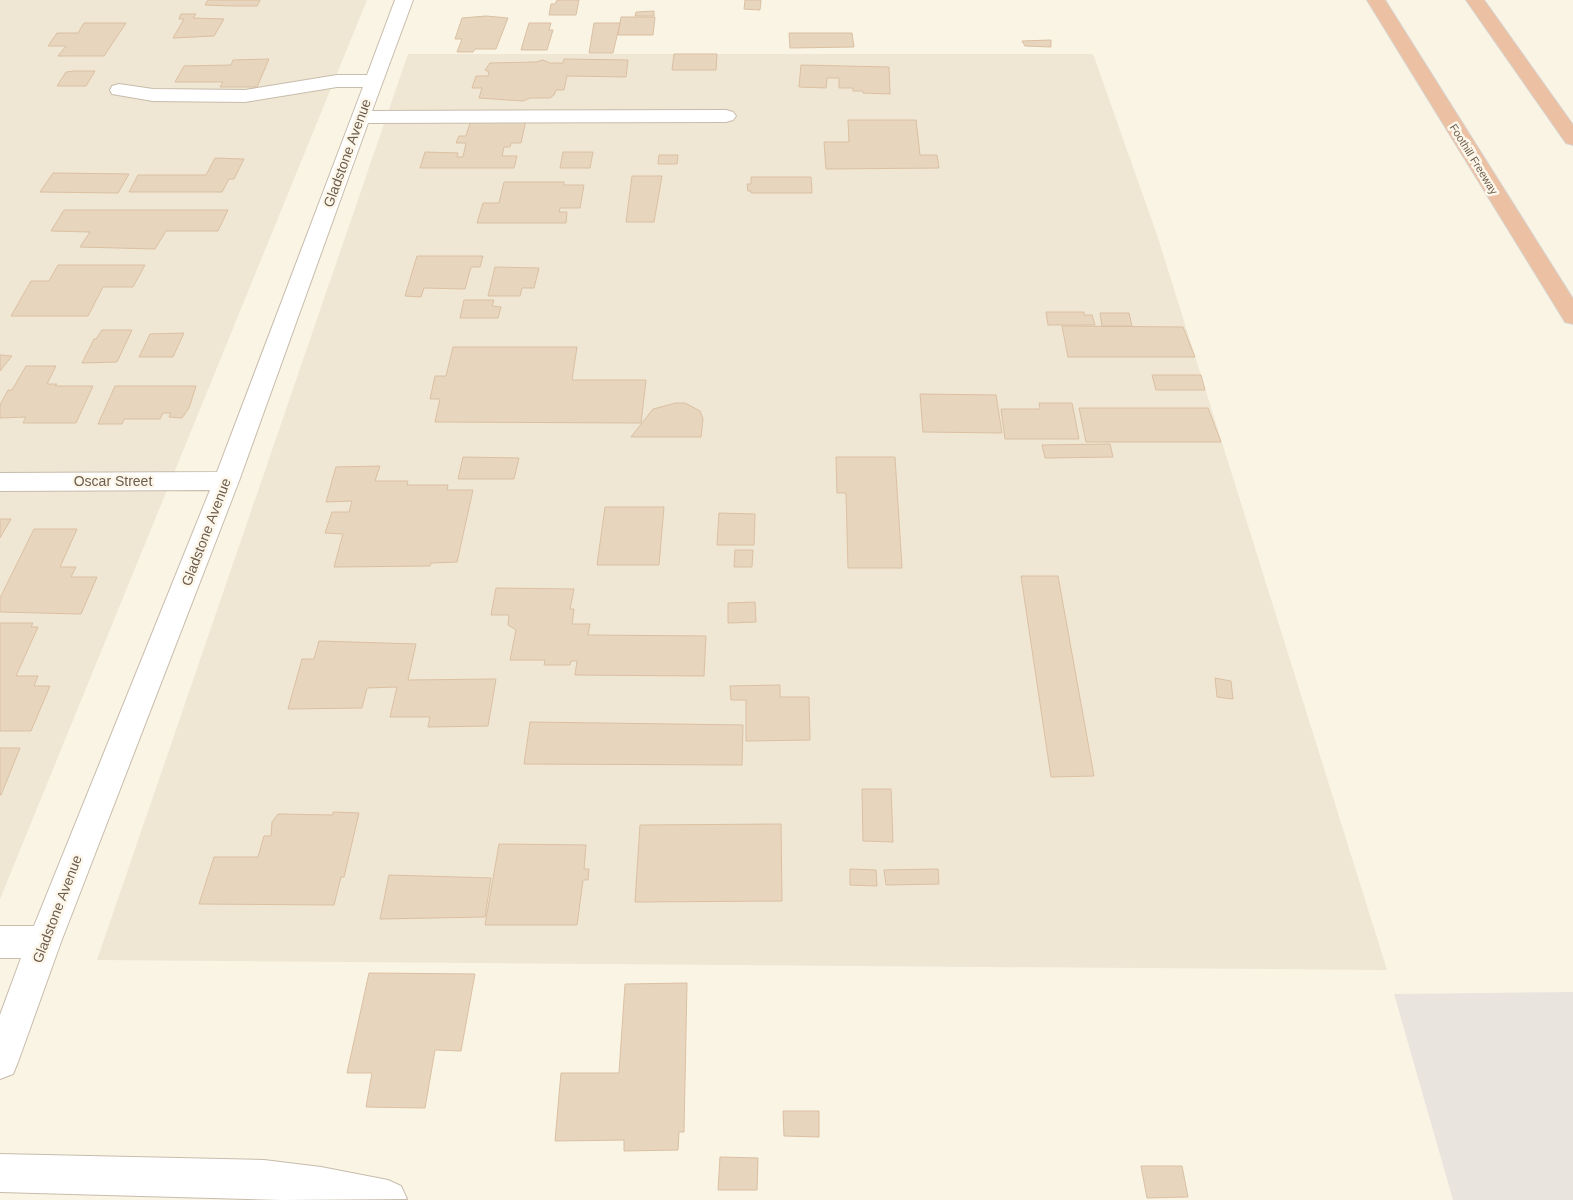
<svg xmlns="http://www.w3.org/2000/svg" width="1573" height="1200" viewBox="0 0 1573 1200" font-family="Helvetica,sans-serif">
<rect width="100%" height="100%" fill="#f9f4e4"/>
<path fill="#efe6d4" d="M0,0h367l-367,899z
M408,54h685l65,184 229,732 -1290,-10z"/>
<path fill="#e9e5de" d="M1573,992v208h-120l-59,-206z"/>
<path fill="#e8d5be" stroke="#dbc0a2" d="M208,0h52l-3,6h-25l-27,-1z
M557,0h22l-3,15h-27l2,-11h4z
M745,0h16l-1,10 -16,-1z
M654,11v5h-19l1,-4z
M181,14h15l-3,4 31,1 -10,17 -41,2 11,-19h-5z
M486,16l22,2 -12,31h-21l-2,3h-16l5,-13h-7l7,-21z
M621,17h34l-2,18h-35z
M84,23h42l-22,33h-46l8,-10h-18l9,-13h21z
M529,23h22l-2,7h4l-6,20h-26z
M594,23h26l-7,30h-24z
M789,33h63l2,14 -64,1z
M1051,40v7l-26,-1 -3,-5z
M674,54h43l-1,16h-44z
M269,59l-12,28h-37l3,-5h-48l9,-16 47,-1 2,-5z
M564,59l64,1 -2,17 -59,-1 -3,14h-8l-2,5 -4,3h-20l-7,3 -44,-3 3,-10h-10l4,-12h12l1,-4 -4,-2 5,-7 46,-1 7,-2 7,3h13z
M801,65l88,2 1,27 -27,-1v-2h-10v-3h-14v-10h-12l-1,10 -27,-1z
M74,71h21l-9,15h-29l9,-14z
M471,120h55l-5,23h-10l-1,4h-6l-2,9h15l-3,12h-94l5,-16 33,1 -1,4h6l3,-14h-10l3,-7h7z
M848,120h68l4,35h17l2,13 -113,1 -2,-27h25z
M563,152h30l-3,16h-30z
M659,155h19l-1,9h-19z
M215,158l29,1 -10,20h-5l-7,13h-93l9,-17h68z
M53,173l76,1 -11,19 -78,-1z
M632,176h30l-8,46h-28z
M751,177h60l1,16h-61v-2h-3l-1,-7h4z
M504,182h60v3h20l-4,23h-20l-1,4h8l-1,11h-89l6,-20h16z
M64,210h164l-10,21h-52l-11,18 -75,-2 10,-15 -39,-1z
M417,256h66l-3,11h-9l-6,22 -41,-1 -3,9 -16,-1z
M58,265h87l-12,22h-30l-15,29h-77l20,-35h18z
M495,267l44,1 -5,20h-12l-2,8h-32z
M464,300h30l-2,6 9,1 -3,11h-38z
M1046,312h38v3h8l3,10h-47z
M1100,313h29l3,13h-30z
M1062,326l121,1 12,30h-127z
M102,330h30l-15,32 -35,1 12,-24h2z
M184,333l-11,24h-34l11,-23z
M453,347h124l-5,33h74l-5,43 -206,-1 5,-23h-10l5,-23h11z
M0,355l12,1 -12,15z
M26,366h30l-9,18h10l-2,2h38l-17,37h-53l3,-6 -26,1v-13l8,-15h4z
M1152,375h49l4,15h-49z
M115,386h81l-7,22 -7,10 -13,-1 2,-4h-8l-3,6h-36l-2,5h-24z
M920,394l76,1 6,38 -79,-1z
M676,403h9l15,8 3,8 -2,18h-70l22,-28z
M1039,403h33l7,36h-74l-4,-30h39z
M1079,408h129l13,34h-135z
M1110,444l3,13 -68,1 -3,-13z
M463,457l56,1 -5,21h-56z
M836,457h59l7,111h-54l-2,-75h-9z
M380,466l-5,15h33l-1,4h41l-1,5h26l-16,72 -26,1 -1,3 -96,1 9,-33 -18,-1 7,-21h17l3,-11 -26,1 10,-35z
M605,507h59l-5,58h-62z
M719,513l36,1 -1,31h-37z
M0,519h11l-11,19z
M34,529h43l-17,38h16l-5,10h26l-16,37 -81,-2v-14z
M735,550h18l-1,17h-18z
M1021,576h37l36,200 -43,1z
M496,588l78,1 -4,20h4l-2,15h18l-2,11 118,1 -2,40 -129,-1 2,-14h-6l-1,4h-26l1,-5h-35l6,-30 -8,-5 1,-10h-18z
M755,602l1,20 -28,1v-20z
M0,623h33l-2,4h7l-22,49h22l-4,10h16l-19,45h-31z
M319,641l97,3 -8,36 88,-1 -8,47 -60,1 2,-10h-40l7,-30 -30,1 -5,20 -74,1 14,-50h12z
M1215,678l16,3 2,18 -16,-2z
M780,685v12h29l1,43 -64,1v-41h-15l-1,-14z
M530,722l213,3 -1,40 -218,-1z
M0,748h20l-19,47h-1z
M862,789h29l2,53 -30,-1z
M333,812l26,1 -15,64h-3l-7,28 -135,-1 15,-47h44l6,-21h7l1,-14 6,-8 55,1z
M781,824l1,77 -147,1 5,-77z
M499,844l87,1 -2,24h5l-1,11h-5l-6,45h-92z
M850,869l26,1 1,16 -27,-1z
M938,869l1,15 -53,1 -2,-15z
M389,875l102,3 -6,39 -105,2z
M369,973l106,1 -14,77 -26,-1 -10,58 -59,-1 6,-34h-25z
M687,983l-3,149h-5l-1,18 -54,1v-11l-69,1 6,-68h58l6,-89z
M783,1111h36v26l-35,-1z
M720,1157l38,1 -1,32h-39z
M1141,1166h41l6,31 -41,1z"/>
<g fill="none" stroke-linecap="round" stroke-linejoin="round">
<defs>
<path id="minor" d="M395,0h18l-41,111 354,-1 7,2 3,4 -3,4 -7,2 -358,1 -129,358 -178,461 -43,120 -5,12 -13,5v-64l21,-57h-21v-32h34l176,-436 -210,1v-18l217,-1 146,-385h-26l-92,15 -92,-1 -41,-7 -2,-4 2,-4 7,-2 34,5 92,1 92,-15h30z
M0,1154l264,6 57,7 67,13 13,6 6,13 -125,1 -282,-8z"/>
<path id="highway" d="M1367,0h18l188,299v25l-8,-2 -3,-5z
M1466,0h18l89,125v20l-7,-2z"/>
</defs>
<use href="#minor" stroke="#c8bcac" stroke-width="2"/>
<use href="#highway" stroke="#d9d5d1" stroke-width="2"/>
<use href="#minor" fill="#fff" fill-rule="evenodd"/>
<use href="#highway" fill="#ebc0a3" fill-rule="evenodd"/>
</g>
<g text-anchor="middle" dominant-baseline="central" stroke-width="5" stroke-linejoin="round" paint-order="stroke">
<g font-size="11" fill="#6e5d4d" stroke="#fcf7ea">
<text transform="translate(1474 159) rotate(58)">Foothill Freeway</text>
</g>
<g font-size="14" fill="#6e5d4d" stroke="#fcf7ea">
<text transform="translate(347 153) rotate(-70)">Gladstone Avenue</text>
<text x="113" y="481">Oscar Street</text>
<text transform="translate(206 532) rotate(-69)">Gladstone Avenue</text>
<text transform="translate(57 909) rotate(-69)">Gladstone Avenue</text>
</g>
</g>
</svg>
